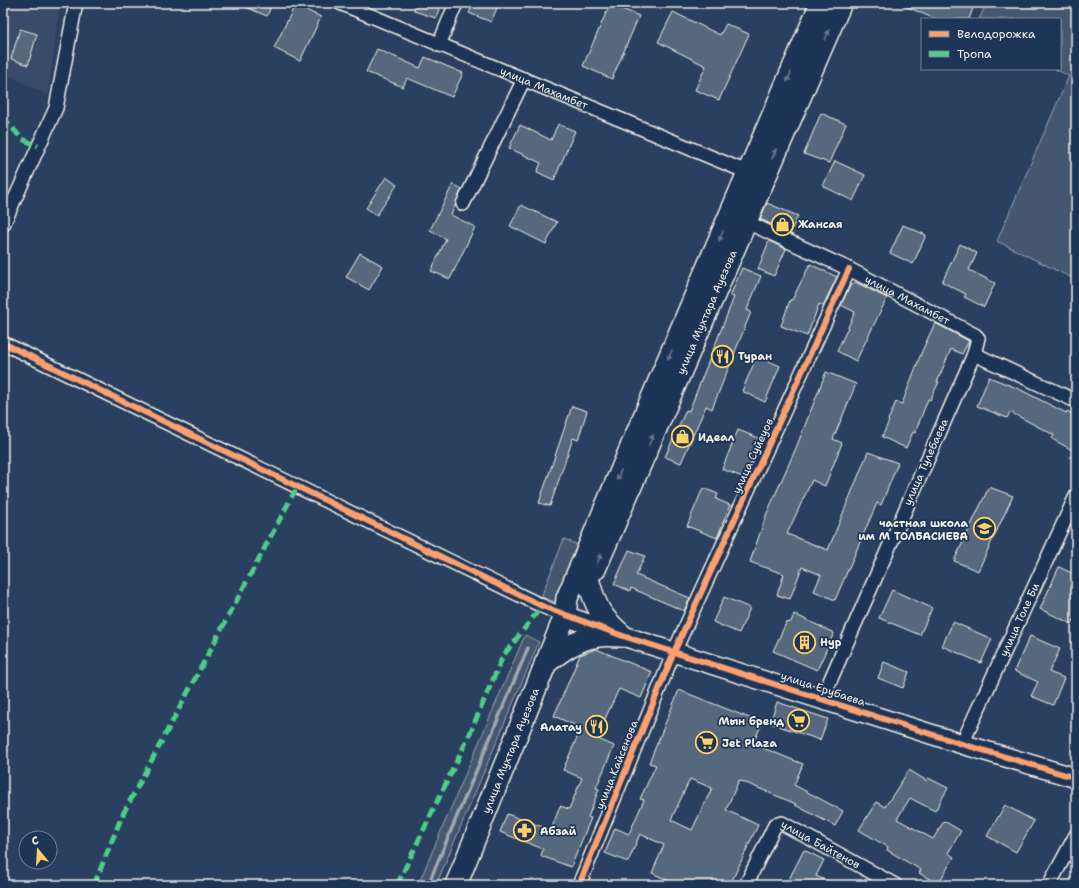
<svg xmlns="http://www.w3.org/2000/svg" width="1079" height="888" viewBox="0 0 1079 888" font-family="'Shantell Sans',sans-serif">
<rect width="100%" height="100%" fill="#2a4060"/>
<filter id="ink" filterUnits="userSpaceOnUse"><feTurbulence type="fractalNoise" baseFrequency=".025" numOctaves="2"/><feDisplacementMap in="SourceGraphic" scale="8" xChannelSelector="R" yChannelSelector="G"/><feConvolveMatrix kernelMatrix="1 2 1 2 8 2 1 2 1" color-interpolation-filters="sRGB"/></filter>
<g filter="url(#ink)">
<path fill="#374c69" d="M3,3h57l-12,92 -45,-22z"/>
<path fill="#445771" stroke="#9ca4ac" d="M987,3h89v277l-79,-39 72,-165 -14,-7h5v-50h-81z
M564,539l14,6 -22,57 -15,-5z
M525,635l14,7 -103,243h-18z"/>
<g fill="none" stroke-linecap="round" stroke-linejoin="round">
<path stroke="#a1a8b0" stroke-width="3.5" d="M428,885l100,-237"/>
</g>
<path fill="#56677d" stroke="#f4f1e8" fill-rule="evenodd" d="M236,3h36l-5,13z
M416,3h25l-5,15 -22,-7z
M474,3h25l-8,19 -22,-9z
M898,3h77l-6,16h-34z
M610,4l29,12 -27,63 -29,-13z
M295,5l26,12 -21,44 -26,-13z
M673,12l47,23 6,-11 23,10 -30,66 -24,-10 11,-24 -48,-24z
M20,29l17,5 -9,31 -17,-6z
M377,49l43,19 5,-11 38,16 -11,24 -45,-19 -4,9 -37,-15z
M821,113l25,11 -17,39 -25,-9z
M558,124l17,7 -21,49 -17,-8 4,-9 -32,-15 11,-23 31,15z
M835,161l30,14 -12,26 -30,-15z
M386,177l11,8 -20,30 -11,-7z
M453,184l9,5 -11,26 24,12 -25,52 -19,-8 15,-32 -16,-9z
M767,203l31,13 -8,17 -30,-14z
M521,205l36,17 -11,22 -36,-18z
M903,225l23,10 -13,29 -23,-11z
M769,241l17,8 -12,27 -16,-7z
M960,244l17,9 -8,17 26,13 -11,24 -20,-10 2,-3 -24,-12z
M360,253l23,13 -14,24 -23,-13z
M810,264l27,13 -14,29 -4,-2 -12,32 -26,-10 9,-26h2z
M742,268l19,8 -14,34 4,2 -39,97 -6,-3 -25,57 -16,-6 21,-47 3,1 45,-114 -4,-1z
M855,282l32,16 -31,63 -19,-10 18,-39 -14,-7 10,-21 2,1z
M935,323l34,18 -7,13 -11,-5 -14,33h2l-9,18 -2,-1 -13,34 -2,-1 -7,16 -24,-11 7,-16 -1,-1 8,-18 6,2 20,-53z
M757,356l23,10 -15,36 -23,-11z
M826,372l30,12 -23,55 9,4 -17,43 -13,-6 -25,54 41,16 40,-98 30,11 -17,42 -4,-2 -42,97 -21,-9 7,-16 -19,-8 -12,32 -13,-4 7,-21 -34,-12 17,-49 29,-65z
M989,377l30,12 47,24 1,-2 9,5v36l-24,-13 2,-4 -44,-23 -3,6 -30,-12z
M572,406l15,5 -9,29 -5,-2 -23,68 -11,-3z
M738,430l23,9 -16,39 -23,-9z
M989,487l24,9 -35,75 -24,-10z
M703,488l15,6 -2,5 14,6 -13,33 -30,-12z
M629,550l16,6 -9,19 54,23 -6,13 -53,-23 -1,3 -16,-7z
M1059,567l17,8v40l-4,9 -32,-15z
M892,590l40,18 -12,27 -41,-17z
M724,597l26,11 -11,25 -26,-11z
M794,614l40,19 -17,37 -44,-19 13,-28 5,-1z
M953,622l39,17 -11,24 -39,-17z
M1030,636l30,13 -11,23 15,6 -11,27 -22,-9 7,-14 -24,-11z
M596,649l56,23 -11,26 -22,-9 -23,49 18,8 -18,42 3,1 -11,28 3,1 -20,49 -30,-11 2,-7 -43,-17 7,-18 44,16 9,-24 9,3 13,-31 -19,-8 18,-42 -27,-12 26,-61z
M884,662l25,10 -6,16 -25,-10z
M679,690l83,33 -9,21 50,20 -9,21 49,26 -8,15 -40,-21 1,-1 -57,-24 -13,30 32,15 -28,60h-52l-26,-12 12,-28 -24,-11 -12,28 -23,-9 10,-25 14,6 15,-34 -4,-1 16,-34 -7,-2zM690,779l22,9 -20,42 -21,-10z
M777,702l51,17 -8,21 -50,-17z
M909,770l18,11 1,-3 20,10 -13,23 -25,-13 -13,21 36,20 11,-18 17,10 -13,22 6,4 -16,27 -19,-11 2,-3 -34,-20 1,-3 -29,-17 17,-28 9,5z
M1005,805l29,16 -18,31 -29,-16z
M804,850l20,10 -8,16 20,9h-50z"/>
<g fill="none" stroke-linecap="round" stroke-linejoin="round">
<defs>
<g id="street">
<path id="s1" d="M340,3l414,172"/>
<path d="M439,45l17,-42"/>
<path d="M463,204l61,-125"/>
<path id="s2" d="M740,219l109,50 126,66 3,3 -4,16 -152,345"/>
<path d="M3,225l53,-117 20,-105"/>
<path d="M3,343l539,263 23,10"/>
<path d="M974,354l102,47"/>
<path id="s3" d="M962,744l114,-248"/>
<path d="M579,885l95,-233 175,-383"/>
<path id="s4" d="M746,885l29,-60 7,-2 113,62"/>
<path d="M1049,885l27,-50"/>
</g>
<path id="secondary" d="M565,616l58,20 339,108 114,34"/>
<g id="primary">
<path id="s5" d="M595,569l246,-566"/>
<path d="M589,582c7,27 13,36 34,54"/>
<path d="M545,664c16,-13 32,-25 53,-28 8,-1 17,0 25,0"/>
<path id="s6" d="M456,885l109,-269 2,-18c84,-199 168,-397 254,-595"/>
</g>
</defs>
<use href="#street" stroke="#f4f1e8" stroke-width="16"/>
<use href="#secondary" stroke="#f4f1e8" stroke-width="22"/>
<use href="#primary" stroke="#f4f1e8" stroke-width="24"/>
<use href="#street" stroke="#1d3557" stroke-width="13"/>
<use href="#secondary" stroke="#1d3557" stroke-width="19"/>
<use href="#primary" stroke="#1d3557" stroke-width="21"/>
<path stroke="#4dcf88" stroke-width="5" stroke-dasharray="10 5" stroke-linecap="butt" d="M3,117l19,22 16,7
M94,885l28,-69 175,-329
M397,885l71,-147 35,-82 39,-50"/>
<defs>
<path id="cycleway" d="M3,343l539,263 81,30 339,108 114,34
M579,885l95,-233 175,-383"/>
</defs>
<use href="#cycleway" stroke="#1d3557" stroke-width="8"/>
<use href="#cycleway" stroke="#fca06f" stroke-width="6"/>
</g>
<defs><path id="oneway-solid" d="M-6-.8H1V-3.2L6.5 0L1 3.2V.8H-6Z"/></defs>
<g fill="#68778a">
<use href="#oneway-solid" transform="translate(827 35) rotate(-66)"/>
<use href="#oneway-solid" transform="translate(789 77) rotate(113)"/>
<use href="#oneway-solid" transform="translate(774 154) rotate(-66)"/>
<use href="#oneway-solid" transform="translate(721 236) rotate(112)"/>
<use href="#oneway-solid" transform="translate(670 355) rotate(113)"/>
<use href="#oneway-solid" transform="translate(651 440) rotate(-67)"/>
<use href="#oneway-solid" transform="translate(619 475) rotate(113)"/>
<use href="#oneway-solid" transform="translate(599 559) rotate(-67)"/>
</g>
</g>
<defs>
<symbol id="shop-ring" viewBox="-11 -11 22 22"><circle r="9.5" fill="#1d3557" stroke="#ffd166" stroke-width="1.5"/><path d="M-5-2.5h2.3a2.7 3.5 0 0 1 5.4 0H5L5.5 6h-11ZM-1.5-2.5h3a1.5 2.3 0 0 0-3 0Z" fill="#ffd166"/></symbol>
<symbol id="restaurant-ring" viewBox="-11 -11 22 22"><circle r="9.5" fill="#1d3557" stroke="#ffd166" stroke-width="1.5"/><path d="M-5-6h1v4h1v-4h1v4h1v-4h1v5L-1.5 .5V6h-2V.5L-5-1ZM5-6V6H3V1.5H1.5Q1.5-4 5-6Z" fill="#ffd166"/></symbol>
<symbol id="school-ring" viewBox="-11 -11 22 22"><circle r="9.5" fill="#1d3557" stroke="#ffd166" stroke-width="1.5"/><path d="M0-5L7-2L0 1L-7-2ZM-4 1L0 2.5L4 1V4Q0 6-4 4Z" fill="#ffd166"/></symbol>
<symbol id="building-ring" viewBox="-11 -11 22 22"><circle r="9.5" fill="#1d3557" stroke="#ffd166" stroke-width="1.5"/><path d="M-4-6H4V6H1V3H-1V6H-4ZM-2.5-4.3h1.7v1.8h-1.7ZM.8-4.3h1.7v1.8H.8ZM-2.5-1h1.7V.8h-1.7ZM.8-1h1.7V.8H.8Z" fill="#ffd166"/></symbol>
<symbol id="supermarket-ring" viewBox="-11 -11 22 22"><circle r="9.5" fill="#1d3557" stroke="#ffd166" stroke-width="1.5"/><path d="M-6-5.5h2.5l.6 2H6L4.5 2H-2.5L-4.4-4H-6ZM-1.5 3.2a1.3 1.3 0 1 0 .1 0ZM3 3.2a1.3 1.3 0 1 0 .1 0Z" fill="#ffd166"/></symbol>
<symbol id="pharmacy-ring" viewBox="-11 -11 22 22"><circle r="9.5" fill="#1d3557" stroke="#ffd166" stroke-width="1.5"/><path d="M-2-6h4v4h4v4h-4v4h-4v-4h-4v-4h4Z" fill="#ffd166"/></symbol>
</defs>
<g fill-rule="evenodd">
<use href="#shop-ring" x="770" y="212" width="25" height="25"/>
<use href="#restaurant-ring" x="710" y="344" width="25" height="25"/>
<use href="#shop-ring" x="670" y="424" width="25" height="25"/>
<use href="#school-ring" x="972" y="516" width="25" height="25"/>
<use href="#building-ring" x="792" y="630" width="25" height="25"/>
<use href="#supermarket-ring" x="786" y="708" width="25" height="25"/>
<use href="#restaurant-ring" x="584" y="714" width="25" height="25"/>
<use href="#supermarket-ring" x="694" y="730" width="25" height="25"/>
<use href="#pharmacy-ring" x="512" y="818" width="25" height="25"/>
</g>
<g text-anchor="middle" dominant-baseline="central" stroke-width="3.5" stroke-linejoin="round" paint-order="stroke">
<g font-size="11" fill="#f4f1e8" stroke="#1d3557">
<text stroke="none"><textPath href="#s1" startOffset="221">улица Махамбет</textPath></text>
<text stroke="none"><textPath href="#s2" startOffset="186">улица Махамбет</textPath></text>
<text stroke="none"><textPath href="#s5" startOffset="280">улица Мухтара Ауезова</textPath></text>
<text transform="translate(753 456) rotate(-65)">улица Суйеуов</text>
<text transform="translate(926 462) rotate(-66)">улица Тулебаева</text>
<text stroke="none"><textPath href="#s3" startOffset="137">улица Толе Би</textPath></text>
<text transform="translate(823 689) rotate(18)">улица Ерубаева</text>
<text stroke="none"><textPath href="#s6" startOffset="145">улица Мухтара Ауезова</textPath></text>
<text transform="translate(617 765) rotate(-68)">улица Кайсенова</text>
<text stroke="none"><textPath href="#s4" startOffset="118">улица Байтенов</textPath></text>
</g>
<g font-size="11" font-weight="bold" fill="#f4f1e8" stroke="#1d3557" text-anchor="start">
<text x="798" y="224">Жансая</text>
<text x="738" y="356">Туран</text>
<text x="698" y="437">Идеал</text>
<text x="968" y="523" text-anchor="end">частная школа<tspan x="968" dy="13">им М ТОЛБАСИЕВА</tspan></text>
<text x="820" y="642">Нур</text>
<text x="784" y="721" text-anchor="end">Мын бренд</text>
<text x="582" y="727" text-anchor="end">Алатау</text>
<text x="722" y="743">Jet Plaza</text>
<text x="540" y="831">Абзай</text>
</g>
</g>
<rect width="1079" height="888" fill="none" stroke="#1d3557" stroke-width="16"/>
<rect x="8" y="8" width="1063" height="872" fill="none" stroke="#f4f1e8" stroke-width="1.5" filter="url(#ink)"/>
<rect x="921" y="18" width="140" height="52" fill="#1d3557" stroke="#738091"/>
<rect x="929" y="31" width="20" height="6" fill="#fca06f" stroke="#738091"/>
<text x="957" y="38" font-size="12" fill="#f4f1e8">Велодорожка</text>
<rect x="929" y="51" width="20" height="6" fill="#4dcf88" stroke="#738091"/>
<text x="957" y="58" font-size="12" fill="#f4f1e8">Тропа</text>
<g transform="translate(38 850) rotate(342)"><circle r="19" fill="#1d3557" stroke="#738091"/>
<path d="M0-3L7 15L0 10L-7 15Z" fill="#ffd166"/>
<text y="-6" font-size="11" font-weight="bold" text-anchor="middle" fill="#f4f1e8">С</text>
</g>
</svg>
